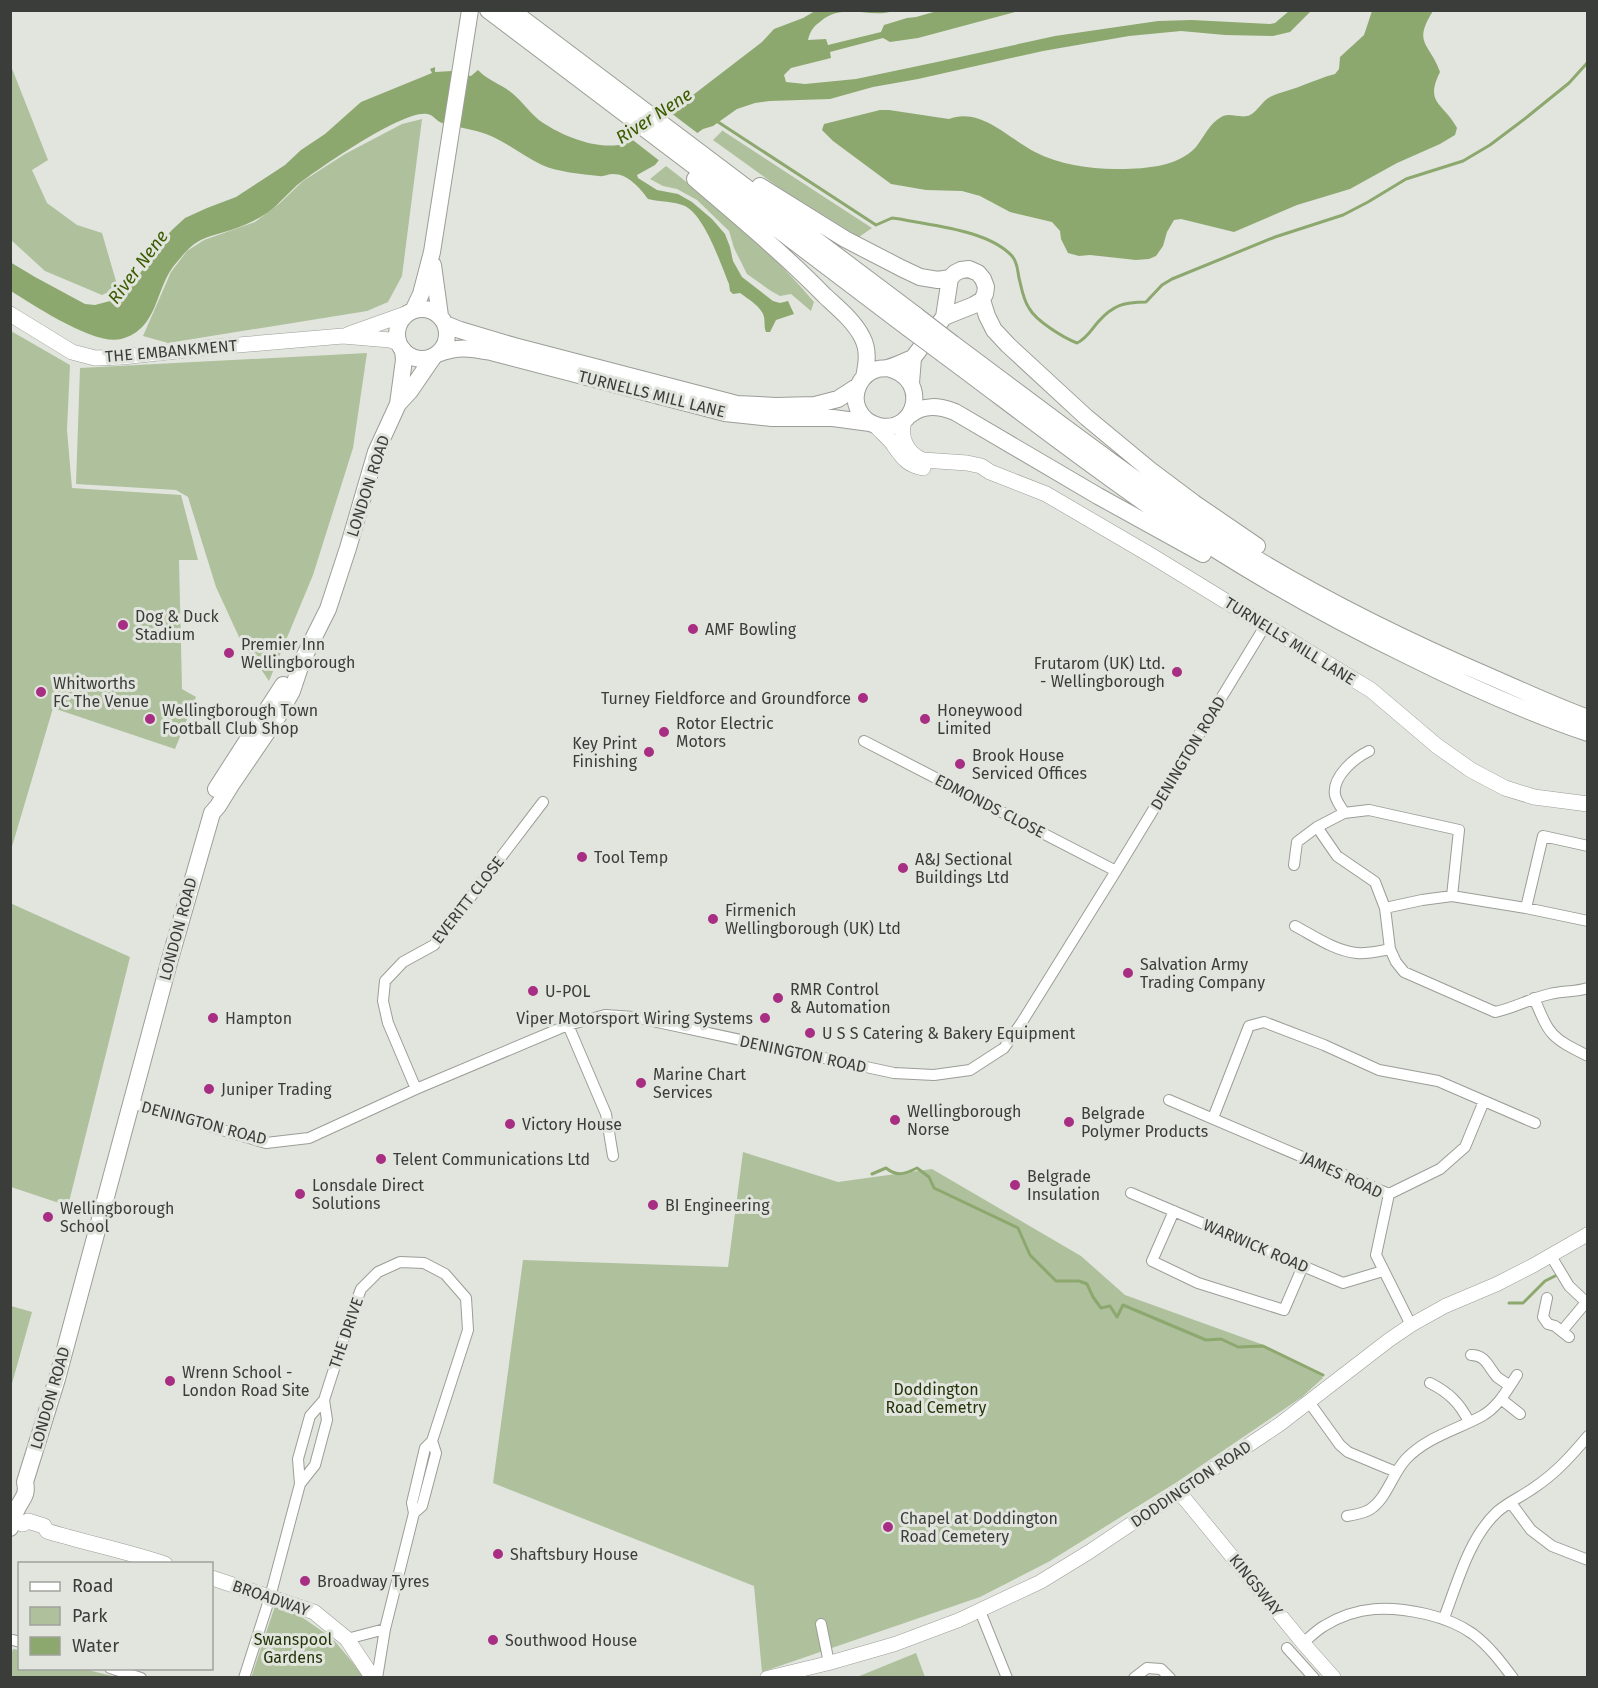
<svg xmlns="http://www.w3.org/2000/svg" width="1598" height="1688" viewBox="0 0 1598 1688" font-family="'Fira Sans',sans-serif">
<rect width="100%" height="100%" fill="#e1e5de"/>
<path fill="#afc09c" d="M11,66l37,94 -16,10 15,33 30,22 25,8 16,55 -16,7 -57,-24 -34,-31z
M422,119l-20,157 -14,26 -21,9 -199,32 -25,-7 28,-64 16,-21 17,-11 51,-18 24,-18 24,-23 42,-27 57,-30z
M723,130v1l149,97 -13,9 -82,-51 -64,-46z
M666,166c53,41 105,85 148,136l-3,9 -20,-17 -11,2 -9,-5 -24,-17 -13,-26 -5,-17 -32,-31 -20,-11 -14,-3 -13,-7z
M11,331l59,34 -3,65 5,58 109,7 17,65h-19l3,129 14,8 -21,52 -122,-41 -42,142z
M367,353l-14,95 -40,127 -44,106 -30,-44 -23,-50 -28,-90 -12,-7 -100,-6 4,-116z
M10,903l120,54 -62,249 -57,-19z
M743,1152l95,30 94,-13 149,87 44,39 136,49 62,31 -1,2 1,1 -21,19 -125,85 -127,79 -70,36 -218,75 -8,-86 -261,-103 30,-223 205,7z
M11,1306l21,6 -21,75 -1,-81z
M275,1606l21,7 36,25 33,39 -114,1z
M13,1649l6,1 1,18 64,1 32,8h-105v-22z
M916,1653l9,24h-68z"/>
<path fill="#8da86e" d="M815,11h79c-26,8 -49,-9 -73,10 -7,5 -11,10 -13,19l18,-1 2,6 53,-13 3,-7 23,-7 9,-1 21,-6h82l-101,27 -28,4 -7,-4 -53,14 1,6 -40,10 -7,7 2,7 19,2 51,-5 81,-17 118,-26 103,-15 34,-1 78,4 5,-1 14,-12h22l-21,21 -17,4 -48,-1 -44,-4 -52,5 -86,15 -125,28 -45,8 -43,12 -60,2 -15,2 -18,6 -24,17 -10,3 -44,31 -4,5 -18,10 1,3 19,12 21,4 14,8 20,17 13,15 5,13 3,14 9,16 31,24 7,2 8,-2 6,13 -18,6 -6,12h-4c-2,-5 -1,-9 -2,-15 -2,-10 -16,-18 -24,-24l-7,1 -3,-3 -1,-7c-8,-19 -24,-68 -44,-78 -11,-5 -25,-4 -37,-7 -8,-11 -20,-25 -35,-25 -5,0 -9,3 -14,2 -18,-2 -41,-4 -57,-11 -19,-9 -37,-24 -56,-31 -14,-5 -29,-7 -44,-11 -6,-2 -8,-8 -15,-9 -24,-4 -104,52 -126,68 -12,9 -21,22 -34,31 -11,7 -23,13 -36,17 -13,4 -28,7 -38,15 -6,5 -11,11 -16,17 -23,25 -17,67 -56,77 -26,7 -88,-34 -110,-48l-1,-29 25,15 50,27 10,1 15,-4 21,-15 12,-17 13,-22 17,-18 12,-11 22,-10 29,-11 49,-32 16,-15 24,-16 36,-32 71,-29 -2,-4 5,-2v5l17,-1 7,3 12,2 7,-6c9,10 23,14 34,23 10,8 17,19 27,27 22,16 61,32 88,23l53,-38 82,-63 12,-13 29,-11z
M1372,11h61c-21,33 -3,32 7,61 -16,32 4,31 17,56l-2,7 -15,9 -43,19 -47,26 -53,16 -63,27 -53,-13 -7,1 -7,12 -4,14 -7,10 -7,3 -13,1 -46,-5 -11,1 -11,-3 -7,-14 -1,-8 -8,-9 -42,-10 -30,-16 -18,-5 -36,-1 -35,-6 -58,-43 -11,-11 2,-6 56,-14h9l60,9c32,-12 60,20 86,33 23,12 54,17 80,17 26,0 62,-1 81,-22 8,-10 14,-25 27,-31 9,-3 19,3 27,-1 8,-4 12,-14 20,-18 10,-5 21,-7 31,-11 11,-4 22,-9 34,-12l4,-5 1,-12 24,-22z"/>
<path fill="#e1e5de" d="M667,110l33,25 -39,27 -32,-25z"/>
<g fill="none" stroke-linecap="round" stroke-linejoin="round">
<path stroke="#8da86e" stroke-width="3" d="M715,120l161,105 16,-7 8,1c33,7 88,11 112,37 7,8 5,17 8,26 2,9 4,19 9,26 7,13 35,30 48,35 10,-5 14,-13 21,-21 15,-17 26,-20 48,-20l16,-17 10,-6 103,-42 68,-22 25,-13 38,-23 57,-18 27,-16 37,-28 42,-34 19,-21
M872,1174l14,-6c11,9 19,6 31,0l12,9 5,11 84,40 12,27 26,26h23l8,3 6,13 8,11 9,-2 7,11 6,-12 83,35 15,-1 17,8 25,-1 60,29
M1509,1303h14l22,-22 12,-6"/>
<defs>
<path id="minor" d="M864,741l252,130
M1344,813c-2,-5 -8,-12 -9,-18 -3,-18 19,-37 34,-44
M1317,827l20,29 38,26 10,26 5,41 6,13 8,10 91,40c20,-4 36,-14 55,-18 13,-3 25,-2 38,-6
M1294,865l3,-23 20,-15 27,-14 25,-3 90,20 -7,66 74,12 62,13
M1385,908l37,-8 30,-4
M1526,908l17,-72 45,10
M1295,926c19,10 40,25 62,27 11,1 22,-2 33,-4
M1534,998c16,38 16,39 54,58
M568,1025l38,89 7,42
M416,1089l-28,-66 -5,-22 2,-20 18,-19 31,-17 109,-143
M1169,1100l220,94 -13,61 35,70
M131,1103l135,40 43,-5 107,-49 152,-64 37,-10 29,2 260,56 40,2 36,-5 34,-22 18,-26 94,-151 149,-245
M1213,1118l36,-92 15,-4 60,23 55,25 59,11 97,42
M1131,1193l212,90 40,-12
M1389,1194l51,-25 25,-22 19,-46
M1174,1211l-22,50 46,22 86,27 19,-44
M1551,1256l18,30 17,16
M1547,1298l-4,19 5,7 7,2 14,11
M1562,1331l26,-31
M1471,1355c15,0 17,12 26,22 4,3 9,6 13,9
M1430,1383c18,9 30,20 39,39
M1501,1399l19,15
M1309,1402l31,43 8,7 48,20
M300,1484l15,-19 12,-45 -3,-20
M1511,1503l20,27 21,16 36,14
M414,1513l8,-7 14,-53 -4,-12
M1347,1516c7,-1 16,-3 22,-6 18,-11 23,-36 37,-51 21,-22 50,-29 76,-43 16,-9 25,-26 35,-41
M980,1611l27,67
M1444,1618c13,-34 25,-80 53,-106 11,-10 26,-16 38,-25 21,-14 37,-32 53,-51
M821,1624l8,39
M13,1640l7,2
M1303,1643c7,-6 14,-13 21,-17 34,-21 66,-20 102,-12 17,4 33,10 47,20 16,12 28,28 40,44
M1287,1648l27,30
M110,1668l31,10
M244,1678l26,-81 30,-113 -2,-25 12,-43 14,-16 29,-90 8,-21 17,-17 22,-10 24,1 21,11 21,24 2,32 -36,111 -7,7 -13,55 2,10 -29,116 -38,10
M377,1678l8,-49
M1134,1678l13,-10 14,1 9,9"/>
<path id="tertiary" d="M1179,1492l124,151 31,35
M767,1678l62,-15 66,-19 64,-24 81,-38 49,-30 191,-128 109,-84 22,-15 34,-19 52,-22 37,-19 54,-31"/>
<path id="secondary" d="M10,314l62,38 23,6 27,-1 81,-9 140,-12 47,4 8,3
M349,334l59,-21
M904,421c-5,16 3,33 19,39l44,3 14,3 9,6 56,22 106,62 219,134 66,56 34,24 34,18 29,9 54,7
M876,426c5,6 12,11 17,18 9,13 14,21 30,24
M10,1520l13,4 5,-3 16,5 3,5c39,12 79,20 118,33
M212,1578l102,34 33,27 26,39"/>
<path id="primary" d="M398,404l6,-44 -1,-10
M216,789l67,-104
M10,1528c3,-6 4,-13 7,-19 5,-11 11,-13 8,-27l32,-103 113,-420 42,-146 6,-7 13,-21 47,-69 14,-25 10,-30 26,-52 20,-61 28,-96 22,-48 12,-13 24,-35"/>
<path id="trunk" d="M488,10l420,318
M511,10l406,306
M695,179c44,38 89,75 130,117 13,12 29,25 37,41 7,13 5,26 2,40
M760,186l85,53 56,29 19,9 18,3 12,-2
M433,265l7,51
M982,300l5,16 7,14 14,15 78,72 64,53 44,33 63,43
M397 334a25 25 0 1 1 50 0a25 25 0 1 1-50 0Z
M414,309l7,-15 11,-42 38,-242
M445,324l15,6 54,16 223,58 39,2 39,-1 23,-6 20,-13
M952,343c89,66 176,134 269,194 86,55 177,100 270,140 32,14 64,29 97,41
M437,354c21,-8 32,-6 54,-2l234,61 47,5h61l37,5
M943,354c70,52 138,105 209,154 82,56 167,105 256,148 58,29 118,56 180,77
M887,368c44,10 30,66 -8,58 -9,-2 -17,-8 -21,-17 -7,-16 3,-36 20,-40 3,-1 6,0 9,-1 9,-2 18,-7 26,-10
M911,383l2,-25 31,-41 30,-12 8,-5 3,-6 1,-7 -3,-8 -5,-6 -9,-4 -8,1 -6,3 -5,5 -6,39
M910,415c14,-11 29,-9 45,-3l143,84 105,58"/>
</defs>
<use href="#minor" stroke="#9b9e97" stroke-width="12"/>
<use href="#tertiary" stroke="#9b9e97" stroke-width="15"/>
<use href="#secondary" stroke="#9b9e97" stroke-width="16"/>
<use href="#primary" stroke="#9b9e97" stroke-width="18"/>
<use href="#trunk" stroke="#9b9e97" stroke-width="18"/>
<use href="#minor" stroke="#fff" stroke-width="10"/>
<use href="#tertiary" stroke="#fff" stroke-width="14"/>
<use href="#secondary" stroke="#fff" stroke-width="15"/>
<use href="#primary" stroke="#fff" stroke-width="16"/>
<use href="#trunk" stroke="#fff" stroke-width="16"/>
<defs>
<path id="trunk-bridge" d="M917,316l35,27
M908,328l35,26"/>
</defs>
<use href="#trunk-bridge" stroke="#9b9e97" stroke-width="18" stroke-linecap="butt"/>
<use href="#trunk-bridge" stroke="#fff" stroke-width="16"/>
</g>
<g fill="#a72e83" stroke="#e1e5de" stroke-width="2">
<circle cx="123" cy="625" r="6"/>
<circle cx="693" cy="629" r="6"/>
<circle cx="229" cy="653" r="6"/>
<circle cx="1177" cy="672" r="6"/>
<circle cx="41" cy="692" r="6"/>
<circle cx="863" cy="698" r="6"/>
<circle cx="150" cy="719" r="6"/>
<circle cx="925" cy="719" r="6"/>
<circle cx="664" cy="732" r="6"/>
<circle cx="649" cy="752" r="6"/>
<circle cx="960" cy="764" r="6"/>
<circle cx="582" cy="857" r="6"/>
<circle cx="903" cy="868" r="6"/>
<circle cx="713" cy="919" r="6"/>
<circle cx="1128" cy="973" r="6"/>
<circle cx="533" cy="991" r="6"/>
<circle cx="778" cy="998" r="6"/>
<circle cx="213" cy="1018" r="6"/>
<circle cx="765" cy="1018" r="6"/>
<circle cx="810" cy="1033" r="6"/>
<circle cx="641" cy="1083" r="6"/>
<circle cx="209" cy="1089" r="6"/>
<circle cx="895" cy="1120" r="6"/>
<circle cx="1069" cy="1122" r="6"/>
<circle cx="510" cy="1124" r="6"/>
<circle cx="381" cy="1159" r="6"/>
<circle cx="1015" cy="1185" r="6"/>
<circle cx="300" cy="1194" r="6"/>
<circle cx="653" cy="1205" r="6"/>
<circle cx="48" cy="1217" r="6"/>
<circle cx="170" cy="1381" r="6"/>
<circle cx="888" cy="1527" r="6"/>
<circle cx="498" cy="1554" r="6"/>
<circle cx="305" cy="1581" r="6"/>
<circle cx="493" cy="1640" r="6"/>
</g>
<g text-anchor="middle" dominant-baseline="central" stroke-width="6" stroke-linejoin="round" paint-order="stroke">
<g font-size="16" fill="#3b3d3a" stroke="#e1e5de">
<text transform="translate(171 351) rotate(-5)">THE EMBANKMENT</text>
<text transform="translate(652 394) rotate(14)">TURNELLS MILL LANE</text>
<text transform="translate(368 486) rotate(-72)">LONDON ROAD</text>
<text transform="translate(1290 641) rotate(32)">TURNELLS MILL LANE</text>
<text transform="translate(1188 753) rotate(-59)">DENINGTON ROAD</text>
<text transform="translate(990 806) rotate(27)">EDMONDS CLOSE</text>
<text transform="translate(468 900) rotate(-52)">EVERITT CLOSE</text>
<text transform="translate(178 929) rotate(-75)">LONDON ROAD</text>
<text transform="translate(803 1054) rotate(12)">DENINGTON ROAD</text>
<text transform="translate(204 1123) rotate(15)">DENINGTON ROAD</text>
<text transform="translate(1342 1175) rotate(25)">JAMES ROAD</text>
<text transform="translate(1256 1246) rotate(23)">WARWICK ROAD</text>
<text transform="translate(346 1333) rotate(-71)">THE DRIVE</text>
<text transform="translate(50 1398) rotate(-74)">LONDON ROAD</text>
<text transform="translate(1191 1484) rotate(-34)">DODDINGTON ROAD</text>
<text transform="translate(1256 1585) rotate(51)">KINGSWAY</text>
<text transform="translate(271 1598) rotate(19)">BROADWAY</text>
</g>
<g font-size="16" fill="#3b3d3a" stroke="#e1e5de" text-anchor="start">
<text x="135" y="616">Dog &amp; Duck<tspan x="135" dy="18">Stadium</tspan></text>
<text x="705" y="629">AMF Bowling</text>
<text x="241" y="644">Premier Inn<tspan x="241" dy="18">Wellingborough</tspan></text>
<text x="1165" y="663" text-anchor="end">Frutarom (UK) Ltd.<tspan x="1165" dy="18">- Wellingborough</tspan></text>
<text x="53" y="683">Whitworths<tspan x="53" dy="18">FC The Venue</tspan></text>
<text x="851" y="698" text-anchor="end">Turney Fieldforce and Groundforce</text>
<text x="162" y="710">Wellingborough Town<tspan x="162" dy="18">Football Club Shop</tspan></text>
<text x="937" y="710">Honeywood<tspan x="937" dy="18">Limited</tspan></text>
<text x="676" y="723">Rotor Electric<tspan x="676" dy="18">Motors</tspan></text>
<text x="637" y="743" text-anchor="end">Key Print<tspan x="637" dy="18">Finishing</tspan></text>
<text x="972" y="755">Brook House<tspan x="972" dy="18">Serviced Offices</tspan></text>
<text x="594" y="857">Tool Temp</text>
<text x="915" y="859">A&amp;J Sectional<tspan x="915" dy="18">Buildings Ltd</tspan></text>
<text x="725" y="910">Firmenich<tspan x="725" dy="18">Wellingborough (UK) Ltd</tspan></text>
<text x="1140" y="964">Salvation Army<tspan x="1140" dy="18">Trading Company</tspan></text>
<text x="790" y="989">RMR Control<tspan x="790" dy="18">&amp; Automation</tspan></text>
<text x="545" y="991">U-POL</text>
<text x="225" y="1018">Hampton</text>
<text x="753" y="1018" text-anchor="end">Viper Motorsport Wiring Systems</text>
<text x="822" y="1033">U S S Catering &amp; Bakery Equipment</text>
<text x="653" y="1074">Marine Chart<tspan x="653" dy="18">Services</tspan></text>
<text x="221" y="1089">Juniper Trading</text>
<text x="907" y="1111">Wellingborough<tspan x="907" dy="18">Norse</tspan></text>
<text x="1081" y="1113">Belgrade<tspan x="1081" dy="18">Polymer Products</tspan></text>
<text x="522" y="1124">Victory House</text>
<text x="393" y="1159">Telent Communications Ltd</text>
<text x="1027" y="1176">Belgrade<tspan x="1027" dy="18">Insulation</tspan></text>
<text x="312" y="1185">Lonsdale Direct<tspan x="312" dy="18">Solutions</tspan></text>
<text x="665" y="1205">BI Engineering</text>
<text x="60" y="1208">Wellingborough<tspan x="60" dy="18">School</tspan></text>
<text x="182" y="1372">Wrenn School -<tspan x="182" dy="18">London Road Site</tspan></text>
<text x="900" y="1518">Chapel at Doddington<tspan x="900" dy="18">Road Cemetery</tspan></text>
<text x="510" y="1554">Shaftsbury House</text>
<text x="317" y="1581">Broadway Tyres</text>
<text x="505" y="1640">Southwood House</text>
</g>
<g font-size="16" fill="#233408" stroke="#e1e5de">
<text x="936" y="1389">Doddington<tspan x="936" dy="18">Road Cemetry</tspan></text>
<text x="293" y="1639">Swanspool<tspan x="293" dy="18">Gardens</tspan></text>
</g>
<g font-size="18" font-style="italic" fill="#3d5c00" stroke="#e1e5de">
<text transform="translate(654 116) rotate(-33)">River Nene</text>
<text transform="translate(138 267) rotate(-53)">River Nene</text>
</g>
</g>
<rect width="1598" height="1688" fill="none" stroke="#3b3d3a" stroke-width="24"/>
<rect x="18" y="1562" width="195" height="108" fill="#e1e5de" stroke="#9fa29c" stroke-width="1.5"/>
<rect x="30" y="1582" width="30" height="9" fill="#ffffff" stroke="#9fa29c" stroke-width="1.5"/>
<text x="72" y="1592" font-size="18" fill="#3b3d3a">Road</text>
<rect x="30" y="1607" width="30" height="18" fill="#afc09c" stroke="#9fa29c" stroke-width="1.5"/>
<text x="72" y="1622" font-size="18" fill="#3b3d3a">Park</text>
<rect x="30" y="1637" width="30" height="18" fill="#8da86e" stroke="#9fa29c" stroke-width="1.5"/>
<text x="72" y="1652" font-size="18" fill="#3b3d3a">Water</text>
</svg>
